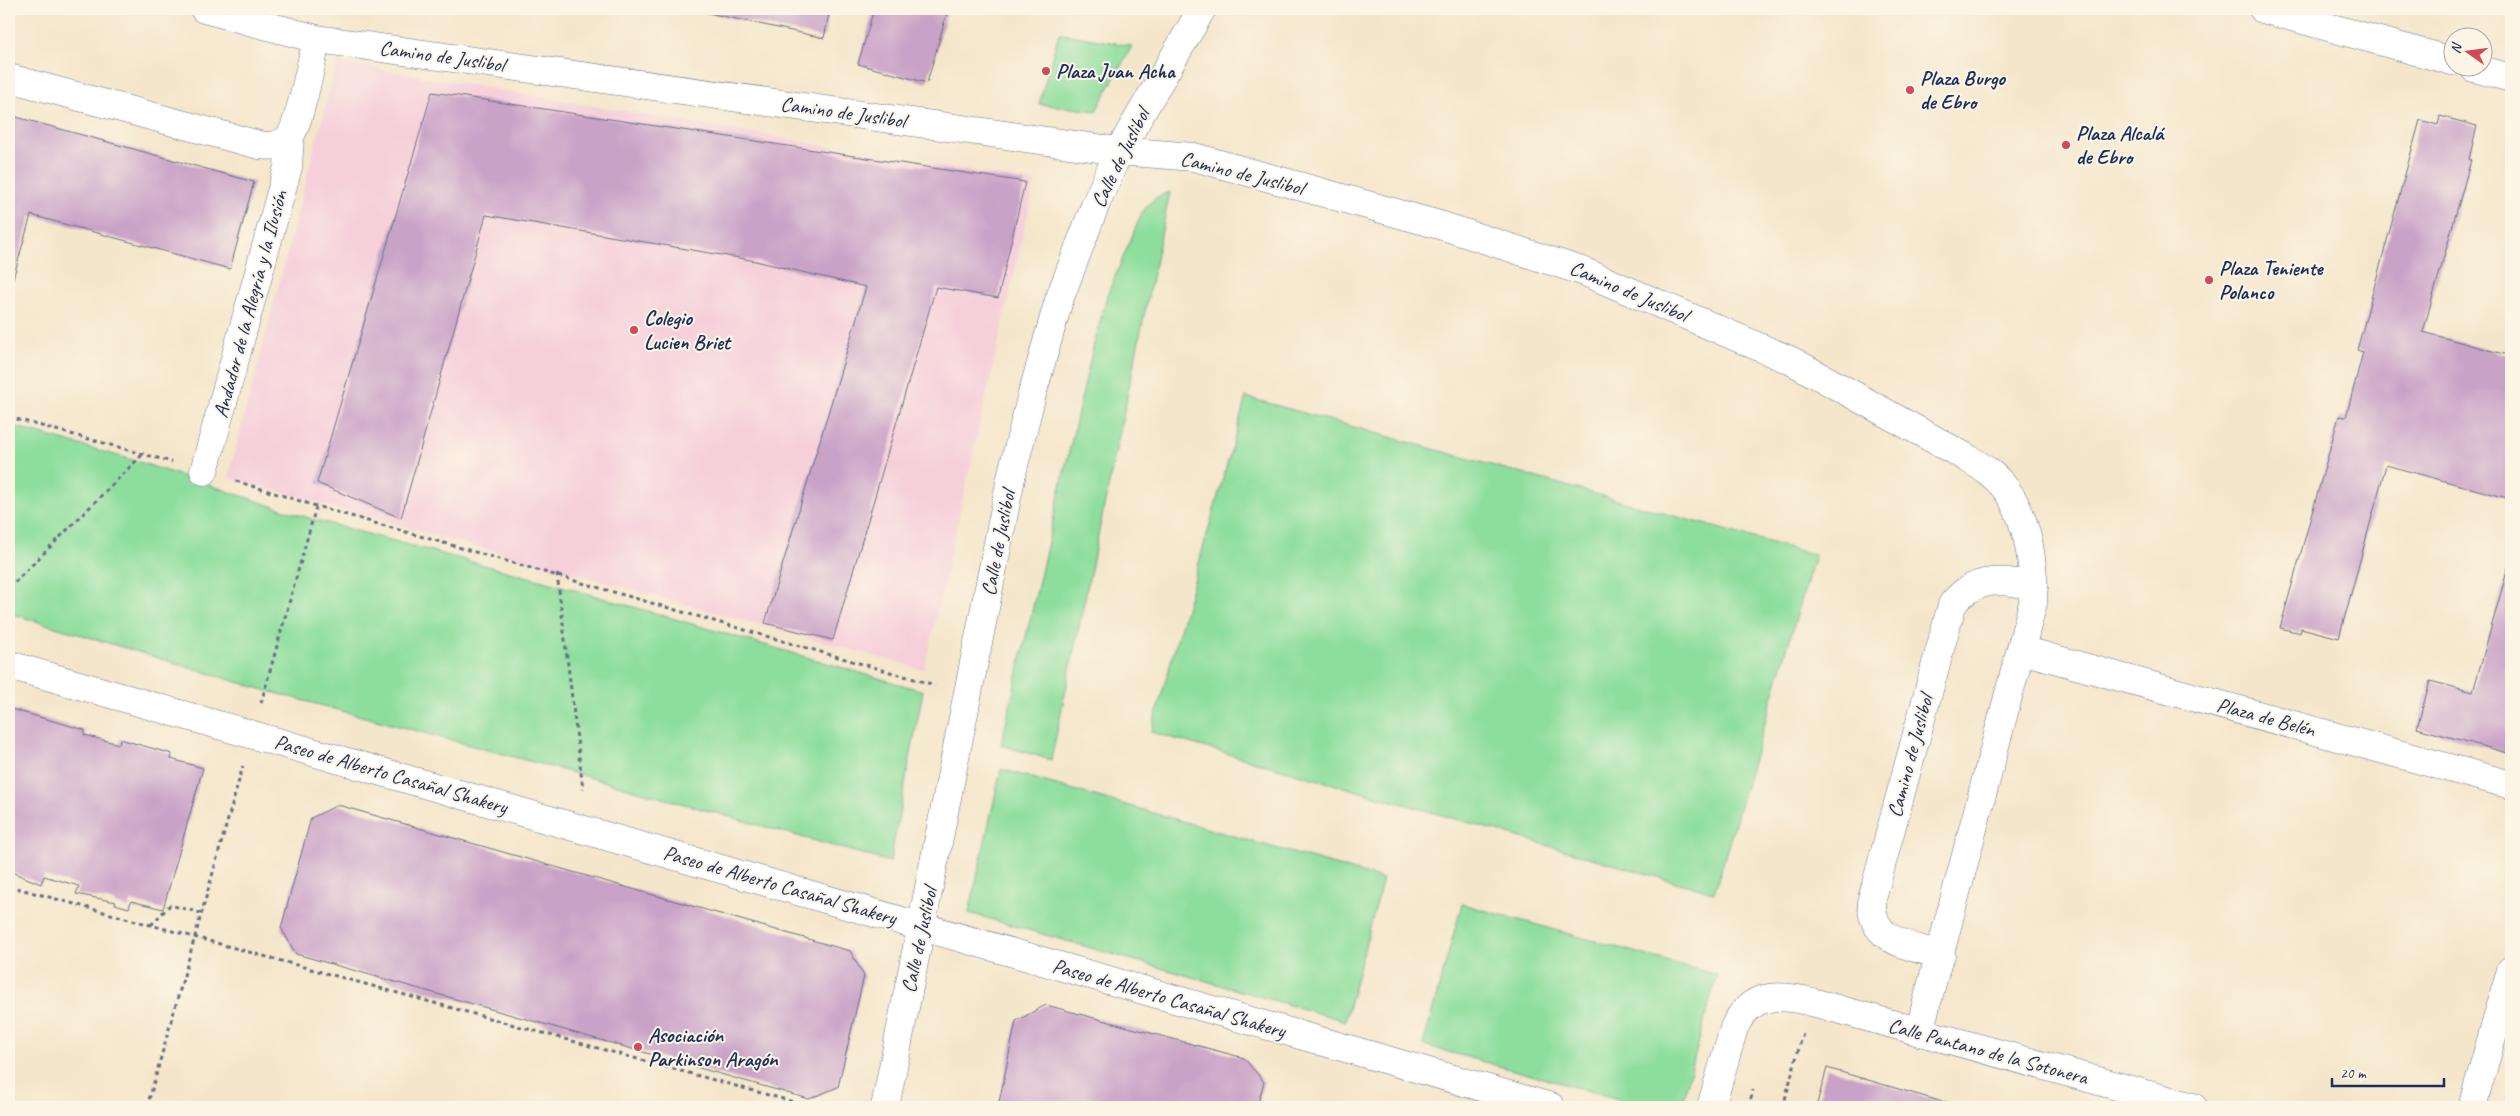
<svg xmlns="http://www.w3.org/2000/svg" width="2520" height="1116" viewBox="0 0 2520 1116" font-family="Caveat,sans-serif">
<rect width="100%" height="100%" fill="#fcf5e5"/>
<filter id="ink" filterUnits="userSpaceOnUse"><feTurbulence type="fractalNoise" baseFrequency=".02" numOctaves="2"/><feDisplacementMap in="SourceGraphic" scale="10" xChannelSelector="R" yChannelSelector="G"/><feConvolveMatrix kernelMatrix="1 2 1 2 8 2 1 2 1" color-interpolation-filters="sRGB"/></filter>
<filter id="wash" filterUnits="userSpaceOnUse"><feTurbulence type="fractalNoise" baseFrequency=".0096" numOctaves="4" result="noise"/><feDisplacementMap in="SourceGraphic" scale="20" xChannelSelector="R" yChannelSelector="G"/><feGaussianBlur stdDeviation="1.12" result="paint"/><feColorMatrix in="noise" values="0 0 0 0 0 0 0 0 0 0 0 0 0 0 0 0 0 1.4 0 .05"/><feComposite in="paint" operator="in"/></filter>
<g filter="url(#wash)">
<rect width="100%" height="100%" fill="#f4e6ca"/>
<path fill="#f5cfda" d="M337,62l698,120 -111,488 -696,-192z"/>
<path fill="#8dde9d" stroke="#54867e" d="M1059,33l73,13 -36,65 -57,-7z
M1170,192l-119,568 -50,-15 92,-397 15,-55 34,-80c8,-11 14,-18 28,-21z
M1246,397l569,158 -101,338 -563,-161z
M9,425l127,36 176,58 246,66 365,106 -33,171 -309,-87 -317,-85 -255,-77z
M1001,769l382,110 -38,142 -376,-108z
M1462,904l255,71 -36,132h-34l-224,-62z"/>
<g id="blocks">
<path fill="#c9a3c7" d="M690,9h140l-6,29z
M874,9h74l-21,74 -69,-19z
M432,92l593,90 -27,116 -62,-11 -103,353 -68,-17 101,-336 -115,-27 -265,-45 -85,303 -84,-35z
M9,115l245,67 -24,87 -199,-54 -22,78z
M2440,116l37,10 -8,33 2,1 -48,172 88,24v143l-125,-34 -47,173 -38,-10 -1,5 -20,-5 59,-212 7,1 17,-65 -6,-2 63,-230 18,5z
M2511,557v197l-94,-26 13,-47 43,11z
M11,709l74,21 -1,5 35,9 1,-5 52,15 -1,5 32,9 -40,141 -32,-8 -2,7 -14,-4 1,-2 -40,-8 3,-8 -35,-10 -3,8 -32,-13v-157z
M338,805l512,146 14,25 -26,111 -29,12 -513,-145 -15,-26 30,-110z
M1046,1005l198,53 20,24 -7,25h-259l18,-86z
M1827,1068l133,39h-144z"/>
</g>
</g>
<g filter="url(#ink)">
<use href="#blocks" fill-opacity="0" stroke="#676f84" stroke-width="1"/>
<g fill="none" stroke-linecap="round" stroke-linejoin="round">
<defs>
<path id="minor" d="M204,9l113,30 802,112 75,6 249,69 142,46 207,89 177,98c13,8 26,16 36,29 23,30 30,78 28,115l-114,429
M2263,9l189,52
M2474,68l37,10
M9,78l250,67c12,2 23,1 31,-9 10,-14 22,-78 27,-97
M204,471l84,-304 2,-31
M2022,650l489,135
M9,665l1542,442
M1941,955c-33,-10 -72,-13 -69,-56l80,-294c20,-28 51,-27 82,-18
M885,1107l127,-634 19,-75 28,-98 37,-97 23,-52 83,-142
M1711,1107l23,-79c16,-36 44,-34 78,-26l381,105
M2472,1107l39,-137"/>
</defs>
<use href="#minor" stroke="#676f84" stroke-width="29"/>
<path stroke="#676f84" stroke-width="3" stroke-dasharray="4 4" stroke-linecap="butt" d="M9,417l163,45
M236,481l80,25 619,179
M557,574l26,215
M9,588l134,-134
M261,703l55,-196
M9,886l803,221
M151,925l19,-20 31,8
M147,1107l96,-341
M1749,1107l4,-17
M1783,1107l20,-74"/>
<use href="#minor" stroke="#fff" stroke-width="28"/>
</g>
</g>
<g fill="#d1495b" stroke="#fcf5e5" stroke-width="2">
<circle cx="1046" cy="71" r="5"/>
<circle cx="1910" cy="90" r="5"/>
<circle cx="2066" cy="145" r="5"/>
<circle cx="2209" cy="280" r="5"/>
<circle cx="634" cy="330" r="5"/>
<circle cx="638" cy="1047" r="5"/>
</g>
<g text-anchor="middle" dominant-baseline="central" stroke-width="4" stroke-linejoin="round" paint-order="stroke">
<g font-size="21" fill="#1b2f5e" stroke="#fcf5e5">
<text transform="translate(442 56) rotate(8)">Camino de Juslibol</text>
<text transform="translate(843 112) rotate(8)">Camino de Juslibol</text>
<text transform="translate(1120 158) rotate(-64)">Calle de Juslibol</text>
<text transform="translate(1242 173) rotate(14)">Camino de Juslibol</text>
<text transform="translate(1629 291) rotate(23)">Camino de Juslibol</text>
<text transform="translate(250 304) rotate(-75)">Andador de la Alegría y la Ilusión</text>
<text transform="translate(998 543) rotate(-79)">Calle de Juslibol</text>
<text transform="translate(2266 717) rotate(15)">Plaza de Belén</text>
<text transform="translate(1910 756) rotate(-75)">Camino de Juslibol</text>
<text transform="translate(391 774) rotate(16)">Paseo de Alberto Casañal Shakery</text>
<text transform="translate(780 885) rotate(16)">Paseo de Alberto Casañal Shakery</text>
<text transform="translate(919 940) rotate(-78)">Calle de Juslibol</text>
<text transform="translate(1169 998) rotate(16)">Paseo de Alberto Casañal Shakery</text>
<text transform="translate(1988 1051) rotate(15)">Calle Pantano de la Sotonera</text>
</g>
<g font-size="21" font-weight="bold" fill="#1b2f5e" stroke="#fcf5e5" text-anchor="start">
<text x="1056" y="71">Plaza Juan Acha</text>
<text x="1920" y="78">Plaza Burgo<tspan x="1920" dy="24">de Ebro</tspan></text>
<text x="2076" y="133">Plaza Alcalá<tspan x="2076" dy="24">de Ebro</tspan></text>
<text x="2219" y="268">Plaza Teniente<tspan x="2219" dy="24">Polanco</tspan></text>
<text x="644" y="318">Colegio<tspan x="644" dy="24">Lucien Briet</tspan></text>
<text x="648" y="1035">Asociación<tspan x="648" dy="24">Parkinson Aragón</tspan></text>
</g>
</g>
<rect width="2520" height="1116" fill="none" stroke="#fcf5e5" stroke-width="30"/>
<g transform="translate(2468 52) rotate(284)"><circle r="24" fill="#fcf5e5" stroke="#a2a6af"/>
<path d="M0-4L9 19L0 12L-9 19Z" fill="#d1495b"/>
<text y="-8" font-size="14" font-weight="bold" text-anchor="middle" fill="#1b2f5e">N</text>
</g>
<path d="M2332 1078v8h112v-8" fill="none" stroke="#1b2f5e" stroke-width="2.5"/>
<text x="2340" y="1078" font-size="15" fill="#1b2f5e" stroke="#fcf5e5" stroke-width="4" paint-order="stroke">20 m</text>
</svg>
